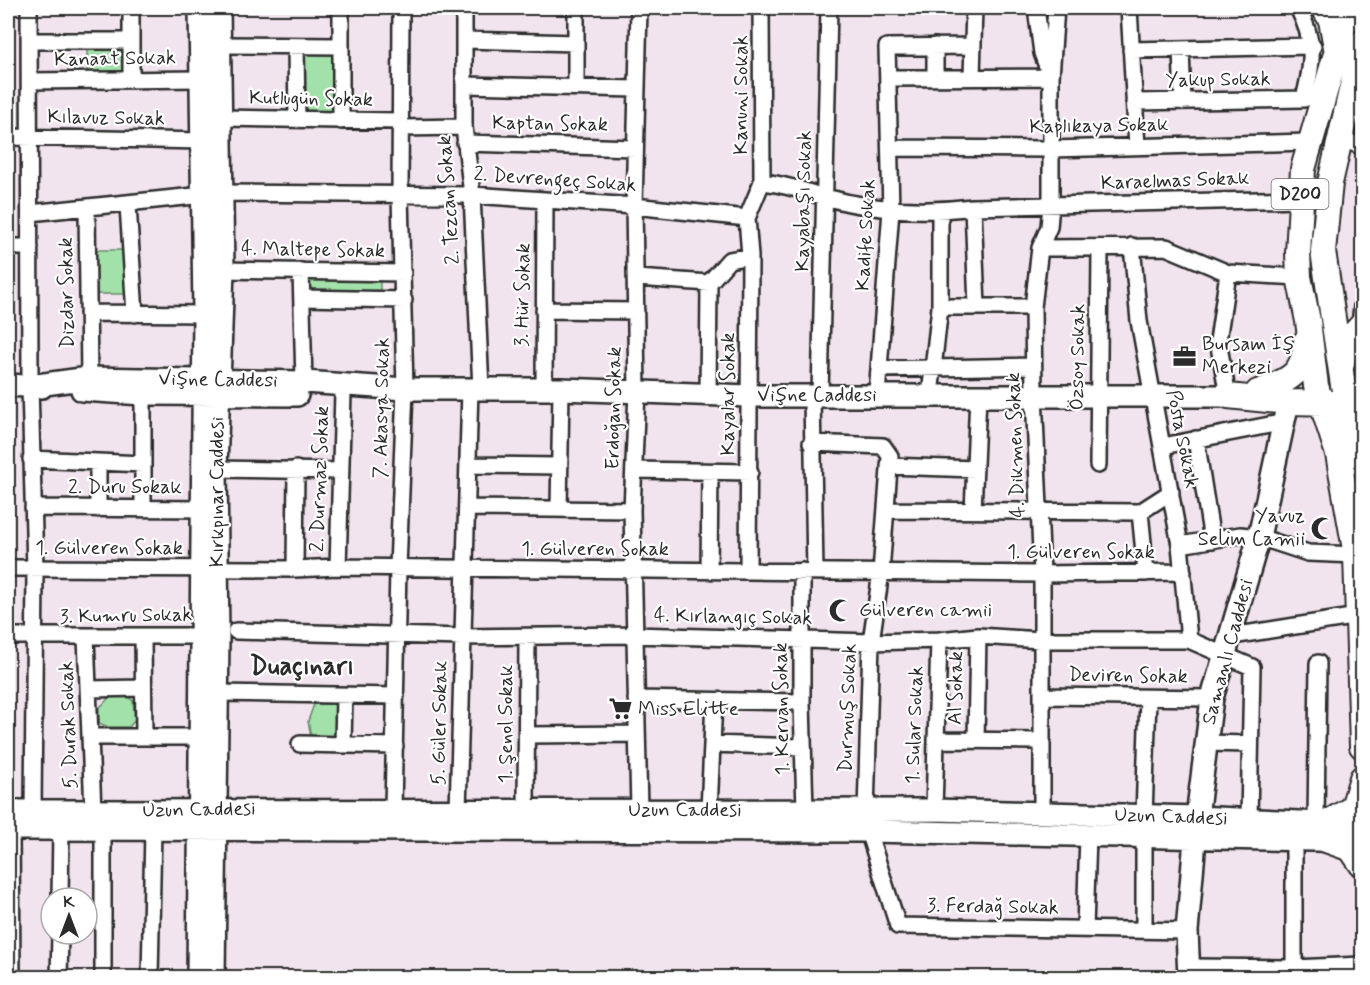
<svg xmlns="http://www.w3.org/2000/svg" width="1370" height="985" viewBox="0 0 1370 985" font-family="Mynerve,sans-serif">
<rect width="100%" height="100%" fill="#f2e4ee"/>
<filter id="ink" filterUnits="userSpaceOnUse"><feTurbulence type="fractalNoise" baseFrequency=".0167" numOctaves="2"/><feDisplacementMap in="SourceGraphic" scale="12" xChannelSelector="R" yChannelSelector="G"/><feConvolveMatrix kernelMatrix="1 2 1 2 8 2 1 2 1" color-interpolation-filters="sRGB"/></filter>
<g filter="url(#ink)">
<path fill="#a2e1a9" stroke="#66866a" stroke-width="1.5" d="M87,49l35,1v24l-35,-1z
M303,53h30v60h-30z
M96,250h30v44h-30z
M306,275h74v19l-75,-1z
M113,694l13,1 7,6 2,19 -6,7h-21l-9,-4v-15z
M314,704h22v33h-25l-3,-16z"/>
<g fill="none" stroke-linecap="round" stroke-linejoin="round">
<defs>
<path id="street" d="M29,8l1,378 5,183 -2,242
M341,8v113
M464,8v119l8,68 9,194
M576,8v78
M639,8l-5,198 3,185 -5,119 7,299
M761,8l1,174
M1036,8l6,45 7,19
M1129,8l8,139
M465,40l111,3
M29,41h102
M220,45l121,1
M296,46l1,74
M935,46v32
M1181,49l2,53
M1131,50l182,-4
M972,77l2,-69
M888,78l163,-1
M131,80v-72
M29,81l171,-2
M464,85l172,4
M1134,102l170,-3c9,-36 12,-57 -6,-91
M222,118l178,3
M400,128l64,-1
M8,137l195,4
M1340,139l22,7
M465,143l170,5
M890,148l162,1 257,-7
M128,205l7,109
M973,207l4,100
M87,208l2,170
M30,213l193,-20 249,2 162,11 113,12 15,-36c23,2 41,9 63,15 49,14 98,16 148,10l326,-8
M747,218l3,38 -2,314
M1132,246l7,75 41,224 9,95
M8,247h22
M1040,248l126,-1 62,26 71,4
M223,270l180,3
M301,271l3,111
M1228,273l-10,68 10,55
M637,278l72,5 20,-23 21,-4
M302,298l102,2
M940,307h93
M544,310l92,1
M88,313l116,1
M1360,325l2,-19
M879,369l154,-3
M544,389l1,-188
M708,395l1,-112
M877,395l14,-185 -4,-163 86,-1
M930,395l10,-88v-96
M812,396l3,176
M820,396l9,-388
M1196,439l16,101
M811,443l72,3 7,10 -9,116 -10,70 -5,170 2,19 30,95 289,5
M1163,446l122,-24
M31,459l112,5
M469,465l91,1
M1098,465l2,-216
M889,466l86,3
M216,469l125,2
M634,470l116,2
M33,508l177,1
M143,508v-114
M468,508l164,2
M98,509v-47
M559,509l2,-120
M886,510l254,2 31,-20
M973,511l5,-115
M1140,512l6,61
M1180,545l60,-10 19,2 49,16 48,2
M338,567l5,-174
M8,568l287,1 43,-2 704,7 141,-2
M295,569l1,-100
M709,571l1,-99
M802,571v131l3,109
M236,631l227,6 171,-2 237,7 68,-2 39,-4 63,4h148l63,27 -3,152
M8,636h203
M143,636l1,101
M1232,636l126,-20
M86,637l7,174
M88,689l55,-1
M218,693l178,3
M1043,696l169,2
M636,699l166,3
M528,735l108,-1
M90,737h111
M936,740l105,1
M976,740l2,-104
M1205,743l44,1
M300,744l95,2
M712,744l91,3
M343,745l1,-49
M393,809l5,-241 7,-179 -5,-194 1,-187
M458,810l12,-421
M526,810l1,-172
M709,810l5,-109
M934,810l5,-170
M1042,813v-239l-8,-179 -1,-88 7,-59 9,-21 2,-22v-128l5,-69
M1144,816l4,-118
M1316,822l2,-159
M11,829l1,149
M103,829v149
M1144,836v94
M1294,839v138
M60,898l1,-69
M1085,929l3,-94
M1189,967l105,1 68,-3
M59,978l1,-44
M150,978l3,-149"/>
<path id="secondary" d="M8,385l34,2
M30,386l59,-8 215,4 101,7h156l188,7h479
M82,390l61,4 154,1
M8,811l926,-1 263,7 165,8
M8,829l860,2 494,10
M198,978l6,-664 -4,-306
M214,978l4,-341 -2,-168 7,-199 -4,-262
M1189,978l-2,-47 10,-114 15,-119 47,-161 29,-135"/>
<path id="primary" d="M1324,8l7,12 5,27
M1349,8l-46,161 -5,84 1,24 9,44 8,65 22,68 18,101 6,191
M1362,43l-32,140 -7,68 20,134 19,79
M1342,364l5,-23 15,-16
M1258,392c30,-12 46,-16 48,-51
M1228,396l60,6 48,1
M1327,823l26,-15 9,-30
M1326,840l25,9 11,16"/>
</defs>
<use href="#street" stroke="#2b2b2b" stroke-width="20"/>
<use href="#secondary" stroke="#2b2b2b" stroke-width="26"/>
<use href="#primary" stroke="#2b2b2b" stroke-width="28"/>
<use href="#street" stroke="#fff" stroke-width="15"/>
<use href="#secondary" stroke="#fff" stroke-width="21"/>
<use href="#primary" stroke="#fff" stroke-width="24"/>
</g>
</g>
<defs>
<symbol id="office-bare" viewBox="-9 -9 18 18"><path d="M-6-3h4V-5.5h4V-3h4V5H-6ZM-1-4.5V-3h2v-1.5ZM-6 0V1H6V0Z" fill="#2b2b2b" stroke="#fff" stroke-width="2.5" paint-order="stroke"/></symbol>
<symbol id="mosque-bare" viewBox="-9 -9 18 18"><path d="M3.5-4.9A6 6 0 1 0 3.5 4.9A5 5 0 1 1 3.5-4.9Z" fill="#2b2b2b" stroke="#fff" stroke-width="2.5" paint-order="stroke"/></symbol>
<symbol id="supermarket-bare" viewBox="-9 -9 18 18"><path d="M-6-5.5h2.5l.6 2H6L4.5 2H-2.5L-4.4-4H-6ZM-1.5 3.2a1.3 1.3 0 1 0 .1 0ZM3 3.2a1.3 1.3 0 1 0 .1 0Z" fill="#2b2b2b" stroke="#fff" stroke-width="2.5" paint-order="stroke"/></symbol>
</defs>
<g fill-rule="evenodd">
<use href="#office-bare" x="1168" y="340" width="33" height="33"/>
<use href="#mosque-bare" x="1306" y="512" width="33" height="33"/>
<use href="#mosque-bare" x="824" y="594" width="33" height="33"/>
<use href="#supermarket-bare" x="604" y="692" width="33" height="33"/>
</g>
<g text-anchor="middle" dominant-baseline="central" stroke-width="4.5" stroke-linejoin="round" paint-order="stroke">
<rect fill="#fff" stroke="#6b6b6b" stroke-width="1.5" x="1271.5" y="179" width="57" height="30" rx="4.5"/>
<g font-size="18" font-weight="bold" fill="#2b2b2b">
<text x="1300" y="194">D200</text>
</g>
<g font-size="20" fill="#2b2b2b" stroke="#fff">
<text transform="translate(115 59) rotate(-1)">Kanaat Sokak</text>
<text transform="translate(1218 80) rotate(-1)">Yakup Sokak</text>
<text transform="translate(741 95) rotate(-90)">Kanuni Sokak</text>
<text transform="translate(311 99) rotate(1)">Kutlugün Sokak</text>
<text transform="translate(106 118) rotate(1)">Kılavuz Sokak</text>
<text transform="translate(550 124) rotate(1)">Kaptan Sokak</text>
<text transform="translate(1099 126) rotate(-1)">Kaplıkaya Sokak</text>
<text transform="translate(555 180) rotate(4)">2. Devrengeç Sokak</text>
<text transform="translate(1175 181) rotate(-2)">Karaelmas Sokak</text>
<text transform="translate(449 200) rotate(-94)">2. Tezcan Sokak</text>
<text transform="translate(804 201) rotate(-89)">Kayabaşı Sokak</text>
<text transform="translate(866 235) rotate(-87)">Kadife Sokak</text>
<text transform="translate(313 250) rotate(1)">4. Maltepe Sokak</text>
<text transform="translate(67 293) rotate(-91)">Dizdar Sokak</text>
<text transform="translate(523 295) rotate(-89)">3. Hür Sokak</text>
<text transform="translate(1078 357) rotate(-89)">Özsoy Sokak</text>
<text transform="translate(218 380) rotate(1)">Vişne Caddesi</text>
<text transform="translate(728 394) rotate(-90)">Kayalar Sokak</text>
<text x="817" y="395">Vişne Caddesi</text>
<text transform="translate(382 408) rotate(-89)">7. Akasya Sokak</text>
<text transform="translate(614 408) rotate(-89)">Erdoğan Sokak</text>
<text transform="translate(1182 439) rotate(79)">Posta Sokak</text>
<text transform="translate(1016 445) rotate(-92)">4. Dikmen Sokak</text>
<text transform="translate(320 479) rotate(-88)">2. Durmaz Sokak</text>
<text x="125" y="487">2. Duru Sokak</text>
<text transform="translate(217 492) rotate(-90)">Kırkpınar Caddesi</text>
<text x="109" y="548">1. Gülveren Sokak</text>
<text x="595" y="549">1. Gülveren Sokak</text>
<text x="1081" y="552">1. Gülveren Sokak</text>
<text transform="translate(126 616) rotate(-1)">3. Kumru Sokak</text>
<text transform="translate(733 617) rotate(1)">4. Kırlangıç Sokak</text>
<text transform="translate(1228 652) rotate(-75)">Samanlı Caddesi</text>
<text transform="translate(1128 676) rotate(1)">Deviren Sokak</text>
<text transform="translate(956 688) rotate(-89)">Al Sokak</text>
<text transform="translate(848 708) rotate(-88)">Durmuş Sokak</text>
<text transform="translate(782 709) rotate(-91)">1. Kervan Sokak</text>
<text transform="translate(440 723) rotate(-89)">5. Güler Sokak</text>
<text transform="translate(506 724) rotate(-90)">1. Şenol Sokak</text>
<text transform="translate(69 725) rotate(-92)">5. Durak Sokak</text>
<text transform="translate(915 725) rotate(-88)">1. Sular Sokak</text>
<text transform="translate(199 810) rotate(-1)">Uzun Caddesi</text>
<text x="685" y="810">Uzun Caddesi</text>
<text transform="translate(1171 817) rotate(2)">Uzun Caddesi</text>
<text transform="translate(993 907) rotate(1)">3. Ferdağ Sokak</text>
</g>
<g font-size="20" fill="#2b2b2b" stroke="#fff" text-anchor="start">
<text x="1202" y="344">Bursam İş<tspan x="1202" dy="23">Merkezi</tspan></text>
<text x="1305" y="516" text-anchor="end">Yavuz<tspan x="1305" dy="23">Selim Camii</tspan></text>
<text x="859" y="610">Gülveren camii</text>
<text x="638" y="709">Miss Elitte</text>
</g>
<g font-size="26" font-weight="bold" fill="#2b2b2b" stroke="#fff">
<text x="302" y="667">Duaçınarı</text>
</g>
</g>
<rect width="1370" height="985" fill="none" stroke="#fff" stroke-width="30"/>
<rect x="15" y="15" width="1340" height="955" fill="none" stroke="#2b2b2b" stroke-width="2" filter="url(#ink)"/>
<g transform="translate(69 916)"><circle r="28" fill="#ffffff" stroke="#aaaaaa" stroke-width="1.5"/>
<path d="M0-4.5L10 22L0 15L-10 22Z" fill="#2b2b2b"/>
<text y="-9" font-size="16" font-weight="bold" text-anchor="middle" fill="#2b2b2b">K</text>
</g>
</svg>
